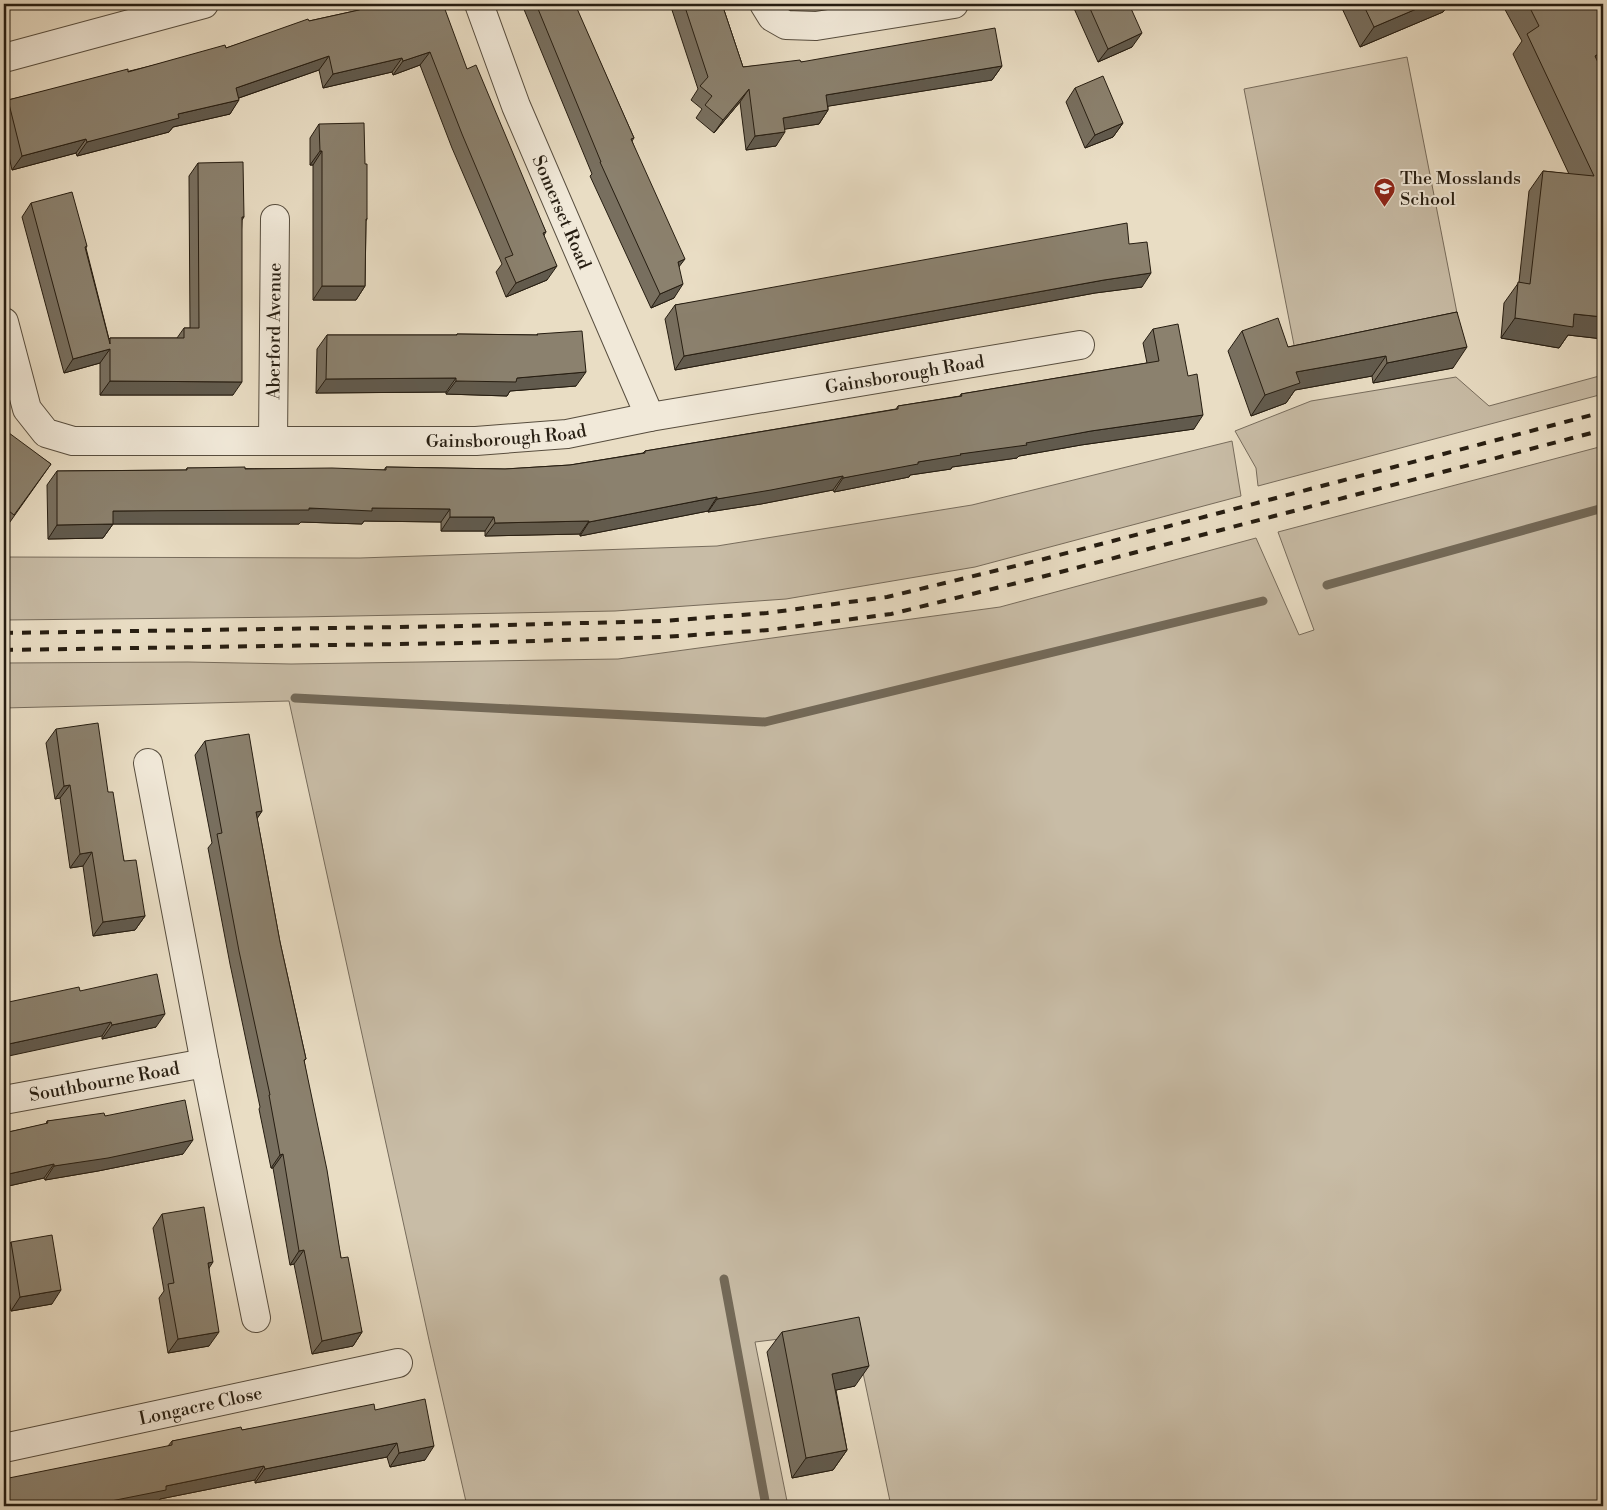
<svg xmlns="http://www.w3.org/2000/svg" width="1607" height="1510" viewBox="0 0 1607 1510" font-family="'Libre Bodoni',serif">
<rect width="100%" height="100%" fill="#e9ddc4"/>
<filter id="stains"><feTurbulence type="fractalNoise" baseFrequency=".004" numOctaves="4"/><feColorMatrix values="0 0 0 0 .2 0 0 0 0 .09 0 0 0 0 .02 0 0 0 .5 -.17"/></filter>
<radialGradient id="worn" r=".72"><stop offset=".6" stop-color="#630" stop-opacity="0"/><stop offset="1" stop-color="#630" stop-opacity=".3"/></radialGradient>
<path fill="#c8bca6" stroke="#776c5c" d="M781,4h102l-66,12 -31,-6z
M1407,57l51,261 -163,32 -51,-261z
M1603,375v19l-345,92 -2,-18 -21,-37 76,-30 145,-24 33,29z
M1232,441l9,55 -266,71 -189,32 -171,12 -316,6 -295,3v-63l356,1 357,-12 255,-41z
M1603,446v1060h-712l-37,-176 -99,12 33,164h-321l-38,-166 -140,-639 -285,7v-45l184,-1 103,2 327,-5 382,-52 256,-69 43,97 15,-5 -36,-98z"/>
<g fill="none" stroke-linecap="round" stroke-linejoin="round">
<path stroke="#736958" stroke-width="9" d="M1327,585l276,-77
M295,698l470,24 498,-121
M724,1279l42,227"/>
<defs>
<g id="minor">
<path id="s1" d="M479,4l37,102 134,311"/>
<path d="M764,4l8,13 14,8 30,1 138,-22"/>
<path d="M4,58l200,-54"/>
<path id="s2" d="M4,322l23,87 19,24 27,8h403l91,-7 83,-17 430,-72"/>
<path id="s3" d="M273,441l2,-222"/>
<path d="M148,763l57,300 51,255"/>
<path id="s4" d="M4,1100l201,-37"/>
<path id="s5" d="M4,1448l394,-85"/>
</g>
</defs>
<use href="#minor" stroke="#574d3e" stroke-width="30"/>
<use href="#minor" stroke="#f1e9d9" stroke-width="28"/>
<path stroke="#261d11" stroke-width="4" stroke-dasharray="9 9" stroke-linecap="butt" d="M4,633l462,-7 198,-5 103,-8 120,-16 157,-38 559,-147
M4,650l462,-7 198,-6 105,-7 122,-16 158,-39 554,-145"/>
</g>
<path fill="#786f5f" stroke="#261d11" d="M515,4h69l-1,1 -7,3 58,130 -2,3 47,126 -5,31 -23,10 -61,-132 2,-2 -69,-167 -7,2z
M670,4h52l21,63 58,-5 201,4 -10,14 -164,26v4l-9,14 -35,5 -8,17 -30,4 -6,-48 -26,31 -18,-15 6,-9 -11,-9 7,-11z
M1072,4h57l3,43 -34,15z
M1340,4h109l-6,8 -83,35z
M1502,4h101v60l-3,2 3,273 -35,-4 -9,13 -58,-10 3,-35 15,-21 10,-91 14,-20 26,3 -56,-120 9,-13z
M359,10l108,59 79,163 -2,3 3,45 -41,17 -10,-25 6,-8 -50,-116 -32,-83 -27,10 -1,-3 -69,16 -4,-18 -80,28 -9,16 -57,13 -4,5 -92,24 -1,-3 -64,17 -8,-36v-27l4,-7 218,-52 83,-27z
M1075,88l48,35 -10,14 -28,11 -19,-46z
M319,124l48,95 -1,2 -1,65 -9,14h-43v-135h-3v-27z
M198,163l46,54 -2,3 -9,175h-133v-32l-36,10 -42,-156 9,-14 56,43 -1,2 23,91 1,-1h67l7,-10h6l-1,-152z
M1129,244l13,43 -47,6 -420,77 -10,-51 10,-14z
M1457,312l-4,56 -80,15 -1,-7 -77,14 -9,13 -35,13 -23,-65 14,-20 46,16z
M1153,329l41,100 -113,16 -62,11 -2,2 -65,9 -1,2 -41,6 -1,2 -75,15 -1,-2 -72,14 -53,8v-1l-128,25v-2l-95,2v-5h-44v-9l-77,-1 -2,3 -61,-2 -2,2h-186l-10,14 -55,1 -1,-54 10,-14 129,-1 1,-2 197,2 2,-3 119,2 65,-4 73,-12 2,-2 251,-42 2,-3 62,-10 1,-2 186,-31 -4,-20z
M457,334l80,1v-1l39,52 -66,5 -3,5 -61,-2v-2l-130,1 1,-44 10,-14h129z
M4,432l47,32 -46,65 -1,-1z
M56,729l52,63 16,69 21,55 -10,14 -42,6 -10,-70 -13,2 -10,-70 -5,1 -9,-56z
M205,741l57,70 -5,7 23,124 26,117 -2,2 37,197 21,74 -9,14 -41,8 -18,-90 -4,1 -17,-97h-2l-12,-59 1,-2 -30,-143 -22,-116 4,-5 -17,-88z
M80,991l76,36 -54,12v-3z
M105,1116l78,38 -85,17 -53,9 -1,-2 -40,9v-54l42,-9 1,-3z
M162,1214l47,54v78l-41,7 -9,-55 5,-7 -11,-63z
M11,1242l41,62 -41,7 -7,-41v-18z
M782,1332l73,54 -19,4 11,60 -14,20 -41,8 -25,-126z
M375,1410l50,50 -35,7 -3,-10 -132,26v-3l-95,19 -3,5 11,-58 4,-5 70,-11z"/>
<path fill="#615a4d" stroke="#261d11" d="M520,4h5l-2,3 -7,2z
M569,4h15l-1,1 -20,8z
M1428,4h21l-6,8 -83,35 14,-20z
M1142,33l-10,14 -34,15 10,-13z
M1603,51v13l-23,12 15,-20z
M430,52l-10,13 -27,10 10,-14z
M329,56l-10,14 -92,32 9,-14z
M402,58l-10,14 -69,16 10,-14z
M1002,66l-10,14 -175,28 9,-13z
M749,89l-9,13 -26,31 9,-13z
M239,100l-9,14 -57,13 -4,5 -92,24 10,-14 91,-28z
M828,110l-9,14 -46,7 10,-13z
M1123,123l-10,14 -28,11 10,-13z
M785,132l-9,14 -30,4 9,-14z
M86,139l-10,14 -64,17 10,-14z
M320,151h2l-9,14h-3z
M685,259l-10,13 3,-10z
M557,266l-10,14 -41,17 10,-14z
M1151,273l-9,14 -47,6 -420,77 9,-14 420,-76z
M683,284l-9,14 -23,10 9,-14z
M322,286h43l-9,14h-43z
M1574,314l29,3v22l-35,-4 -9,13 -58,-10 14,-20z
M1467,347l-14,21 -80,15 14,-20z
M110,349l-10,14 -36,10 9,-14z
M1386,356l-14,20 -77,14 -9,13 -35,13 14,-21 31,-23z
M586,372l-10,14 -66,5 -3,5 -61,-2 10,-13 61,-3z
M456,378l-10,14 -130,1 10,-14z
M110,381l132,1 -9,13h-133z
M1203,415l-9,14 -113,16 -62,11 -2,2 -65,9 -1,2 -41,6 -1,2 -75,15 9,-14 75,-16 42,-8 131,-23z
M843,476l-10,14 -72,14 -53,8 9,-13z
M717,497l-9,14 -128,25 9,-14z
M372,508l78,1 -9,13 -77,-1 -2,3 -61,-2 -2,2h-196l10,-13z
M450,517h44l-9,14h-44z
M589,521l-9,13 -95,2 10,-13z
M113,524l-10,14 -55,1 9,-14z
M70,785l-10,13 -5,1 9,-13z
M262,811l-9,14 3,-13z
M92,852l-9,14 -13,2 10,-14z
M145,916l-10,14 -42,6 10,-14z
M165,1014l-9,13 -54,12 10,-14z
M111,1022l-9,14 -98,21v-12z
M193,1140l-10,14 -85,17 -53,9 9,-14z
M283,1154l-10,14h-2l9,-13z
M54,1164l-10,14 -40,9v-12z
M304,1250l-10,14 -4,1 9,-14z
M213,1262l-9,14 4,-13z
M61,1290l-9,14 -41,7 9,-14z
M219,1332l-10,14 -41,7 10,-14z
M362,1332l-9,14 -41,8 10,-13z
M869,1366l-14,20 -37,8 14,-20z
M397,1443l-10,14 -132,26 10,-14z
M434,1446l-9,14 -35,7 9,-14z
M847,1450l-14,20 -41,8 14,-20z
M264,1466l-9,14 -95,19 -3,5 -12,2h-59l80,-20z"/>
<path fill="#8b816e" stroke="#261d11" d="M376,4h67l24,65 9,-4 70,167 -3,1 14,33 -41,17 -11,-25 8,-3 -51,-121 -32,-82 -27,9 -1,-3 -69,16 -4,-18 -93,32 3,12 -61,14 1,4 -92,24 -1,-3 -64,17 -14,-56 120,-31v3l97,-27 1,3 82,-29 1,2 50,-11z
M536,4h39l59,134 -3,1 54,120 -7,3 5,22 -23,10 -60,-132h1z
M684,4h38l21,63 57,-7 1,2 194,-34 7,38 -176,29 2,15 -45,8 2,14 -30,4 -6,-47 -26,31 -18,-15 7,-9 -12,-10 8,-9z
M1088,4h41l13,29 -34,16z
M1363,4h65l-54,23z
M1528,4h75v47l-8,5 8,17v244l-29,-3 -1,13 -58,-9 3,-36 12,2 13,-113 51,5 -67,-142 12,-8z
M1103,76l20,47 -28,12 -20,-47z
M364,123l1,41h2v55h-1l-1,67h-43v-135h-2l-1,-27z
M243,162l1,55h-2v165l-132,-1v-32l-37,10 -42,-156 41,-11 15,54 -2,1 25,97v-6h74v-10h15l-1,-165z
M1127,223l2,21 18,-2 4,31 -47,7 -420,76 -9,-51z
M1457,312l10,35 -80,16 -1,-7 -90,16 4,11 -35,12 -23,-64 36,-13 10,29z
M1178,324l10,52 9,-2 6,41 -112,16 -65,12 1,2 -67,9 1,1 -43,7v2l-75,14v-2l-72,14 -54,9v-2l-128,25v-1l-94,2 -1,-6h-44v-8l-78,-1v3l-63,-3v2l-196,1v13l-56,1v-54l130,-1v-2l58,-1v2l87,-1 54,2v-3l119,2 65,-4 75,-12v-2l253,-42v-3l64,-10 -1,-2 198,-33 -6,-32z
M582,331l4,41 -69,6 -1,4 -60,-1v-3l-130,1 1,-44h130v-1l81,1 -1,-1z
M5,430l46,34 -37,51 -10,-8v-75z
M98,723l10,69h5l11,69 12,-1 9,56 -42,6 -11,-70 -12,2 -10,-69 -6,1 -8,-57z
M249,734l13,77 -6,1 24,130 26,117 -2,1 23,110 14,88 7,-1 14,75 -40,9 -18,-91 -5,1 -16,-97 -3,1 -11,-60h1l-31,-144 -22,-117 5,-1 -17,-92z
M157,974l8,40 -53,11 -1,-3 -107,23v-42l75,-16 1,4z
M185,1100l8,40 -85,18 -54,8v-2l-50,11v-42l44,-10 -1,-2 57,-8 1,3z
M204,1207l9,55 -5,1 11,69 -41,7 -10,-55 6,-1 -12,-69z
M52,1235l9,55 -41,7 -9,-55z
M859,1317l10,49 -37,8 15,76 -41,8 -24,-126z
M425,1399l9,47 -35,7 -2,-10 -132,26 -1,-3 -98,20v4l-80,16h-82v-27l168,-34v-4l69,-14 1,3 132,-26 1,6z"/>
<defs>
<symbol id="school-pin" viewBox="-11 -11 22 30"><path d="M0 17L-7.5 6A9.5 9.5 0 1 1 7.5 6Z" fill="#8f2418" stroke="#f1e9d9"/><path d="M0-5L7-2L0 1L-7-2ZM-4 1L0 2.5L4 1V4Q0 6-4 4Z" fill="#fff"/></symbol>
</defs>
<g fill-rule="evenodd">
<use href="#school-pin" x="1372" y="176" width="25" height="34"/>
</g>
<g text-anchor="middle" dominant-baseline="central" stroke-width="4" stroke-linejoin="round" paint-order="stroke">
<g font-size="18" fill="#261d11" stroke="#f1e9d9" text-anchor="start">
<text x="1400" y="178">The Mosslands<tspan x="1400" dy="21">School</tspan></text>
</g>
<g font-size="18" fill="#261d11" stroke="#f1e9d9">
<text stroke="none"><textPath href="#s1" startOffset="224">Somerset Road</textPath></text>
<text stroke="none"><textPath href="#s3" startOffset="110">Aberford Avenue</textPath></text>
<text stroke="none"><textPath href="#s2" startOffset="986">Gainsborough Road</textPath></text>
<text stroke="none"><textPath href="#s2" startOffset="582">Gainsborough Road</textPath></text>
<text stroke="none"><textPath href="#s4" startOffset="102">Southbourne Road</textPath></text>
<text stroke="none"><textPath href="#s5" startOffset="201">Longacre Close</textPath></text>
</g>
</g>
<rect width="1607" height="1510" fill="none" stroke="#e9ddc4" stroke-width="20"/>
<rect x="5" y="5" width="1597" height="1500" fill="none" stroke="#261d11" stroke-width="2.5"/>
<rect x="10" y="10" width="1587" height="1490" fill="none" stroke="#261d11"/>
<rect width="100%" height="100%" filter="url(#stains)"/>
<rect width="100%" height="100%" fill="url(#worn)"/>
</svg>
